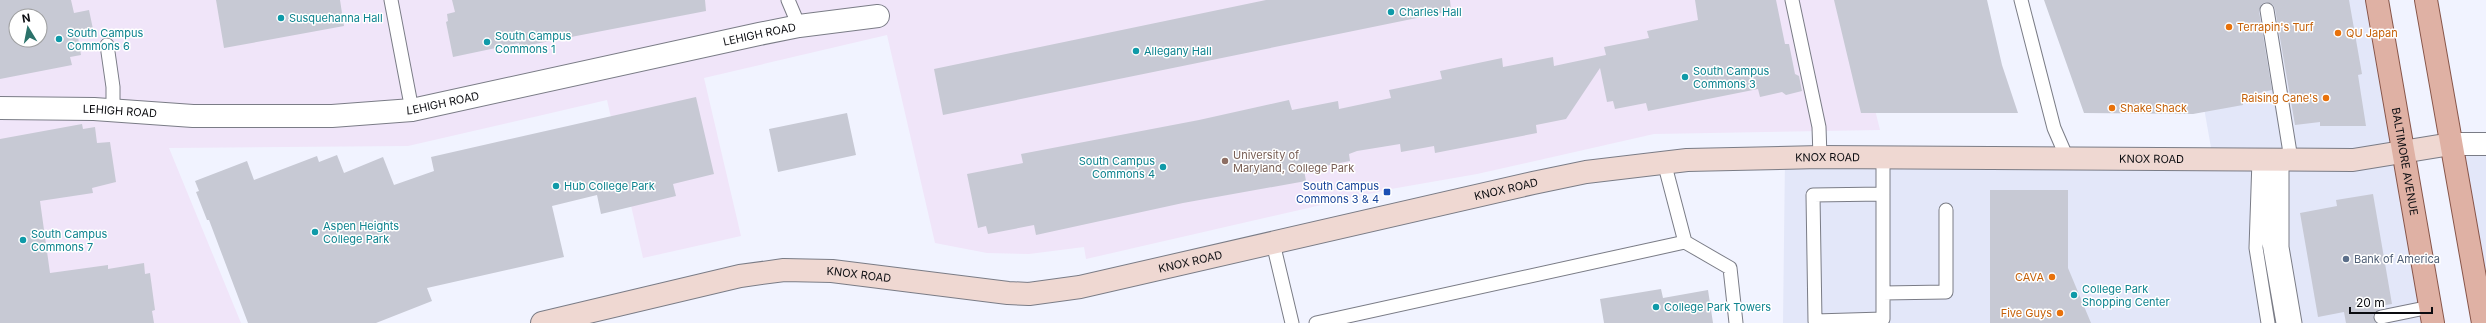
<svg xmlns="http://www.w3.org/2000/svg" width="2486" height="323" viewBox="0 0 2486 323" font-family="Inter,sans-serif">
<rect width="100%" height="100%" fill="#f1f3ff"/>
<path fill="#e3e7f9" d="M2185,0h192l57,323h-651l2,-165 428,1z
M2451,144h35v179z"/>
<path fill="#f0e5f9" fill-rule="evenodd" d="M0,0h1848l32,130 -226,4 -177,40 -86,15 -305,70 -2,-12 -55,7 -42,-1 -52,-10 -48,-208 -183,43 37,158 -98,22 -36,-158 -199,46 -239,2 72,175h-241zM16,16h24v24h-24z"/>
<path fill="#c7c9d4" fill-rule="evenodd" d="M0,0h71l3,13 15,-3 5,24 -16,3 3,18 -11,2 2,8 -72,14zM16,16h24v24h-24z
M216,0h124l4,26 -120,22z
M452,0h253l1,11 -187,36v-4l-66,14 -7,-35 2,-1 -1,-7 8,-2z
M1266,0h184l1,11 -508,104 -9,-46z
M1695,0h81l9,44h4l6,30 4,2 3,15 -16,4 -4,-3 -22,5 -2,-8 -110,22 -2,-8 -31,6 -2,-8 -6,1 -7,-34 -34,51 -30,6 1,8 -102,20 -1,-7 -33,6 -1,-8 -43,7 -8,3 1,7 -46,9 2,11 -123,22 -147,32 -2,-10 -46,9 -2,-8 -8,2 -11,-54 56,-11 -2,-9 178,-34 90,-20 3,10 46,-9 1,8 52,-11 -2,-8 53,-11 -2,-8 62,-13 1,9 50,-10 1,9 52,-11 -2,-8 45,-9 -2,-7 51,-11z
M1834,0h153l15,65 16,48h-157z
M2044,0h305l13,74 -4,1 8,51h-46v-4l-25,3 -20,-116 -2,-4 -7,-3 -4,2 -3,7 13,79 -30,7 1,8 -50,9 -109,-1z
M696,97l18,77 -41,10 3,12 -75,18 -4,-19 -45,11 12,51 -137,31 5,13 -56,22h-128l-39,-103h-2l-11,-28 3,-1 -4,-10 52,-20 7,19 63,-24 2,6 18,-7 7,18 39,-16 11,28 40,-14 -3,-14z
M847,113l9,42 -78,17 -9,-43z
M82,124l1,5 12,-2 2,16 13,-1 6,40 -24,6 1,5 -53,8 10,72 58,-8v4l36,-6 1,11 5,-1 5,37 -3,1 2,12h-154v-184z
M1990,190h78v78l23,55h-101z
M2373,194l19,110 -13,2v3l-6,6 3,8h-30l-2,-11 -26,5 -18,-104 37,-7 -1,-6z
M1661,289l2,9 45,-8 5,33h-109l-4,-24z"/>
<g fill="none" stroke-linecap="round" stroke-linejoin="round">
<defs>
<path id="lane" d="M391,0l21,110
M788,0l11,26
M1792,0l27,127 1,30
M2021,0l33,128 13,30
M2267,10l24,149
M107,45l6,42v24
M2272,159l-3,84 14,80
M2259,160l-3,88 12,75
M2282,160v87l13,76
M1664,162l21,80
M1883,194l-70,1 2,126 68,-2v-161
M1273,243l19,80
M1883,293l63,-1v-82
M2381,317l49,-10
M1316,323l369,-81 45,26 6,55"/>
<g id="street">
<path id="s1" d="M0,108l94,1 99,7h139l80,-6 347,-76 40,-8 79,-10"/>
<path d="M2451,144h35"/>
</g>
<g id="secondary">
<path id="s2" d="M542,323l198,-47 44,-6 48,1 176,22 21,1 51,-7 453,-104 53,-11 101,-12 133,-3 533,3 98,-16"/>
</g>
<g id="primary">
<path id="s3" d="M2377,0l56,323"/>
<path d="M2426,0l57,323"/>
</g>
</defs>
<use href="#lane" stroke="#7a7c86" stroke-width="15"/>
<use href="#street" stroke="#7a7c86" stroke-width="24"/>
<use href="#secondary" stroke="#7a7c86" stroke-width="24"/>
<use href="#primary" stroke="#875549" stroke-width="24"/>
<use href="#lane" stroke="#fff" stroke-width="13"/>
<use href="#street" stroke="#fff" stroke-width="22"/>
<use href="#secondary" stroke="#efd8d2" stroke-width="22"/>
<use href="#primary" stroke="#dfb1a4" stroke-width="22"/>
</g>
<g fill="#0f9aa8" stroke="#fff" stroke-width="1.5">
<circle cx="1391" cy="12" r="4"/>
<circle cx="281" cy="18" r="4"/>
<circle cx="59" cy="39" r="4"/>
<circle cx="487" cy="42" r="4"/>
<circle cx="1136" cy="51" r="4"/>
<circle cx="1685" cy="77" r="4"/>
<circle cx="1163" cy="167" r="4"/>
<circle cx="556" cy="186" r="4"/>
<circle cx="315" cy="232" r="4"/>
<circle cx="23" cy="240" r="4"/>
<circle cx="2074" cy="295" r="4"/>
<circle cx="1656" cy="307" r="4"/>
</g>
<g fill="#e8710a" stroke="#fff" stroke-width="1.5">
<circle cx="2229" cy="27" r="4"/>
<circle cx="2338" cy="33" r="4"/>
<circle cx="2326" cy="98" r="4"/>
<circle cx="2112" cy="108" r="4"/>
<circle cx="2052" cy="277" r="4"/>
<circle cx="2060" cy="313" r="4"/>
</g>
<circle fill="#8d6e63" stroke="#fff" stroke-width="1.5" cx="1225" cy="161" r="4"/>
<rect fill="#1a4fb4" stroke="#fff" stroke-width="1.5" x="1383" y="188" width="8" height="8" rx="2"/>
<circle fill="#5c6f8a" stroke="#fff" stroke-width="1.5" cx="2346" cy="259" r="4"/>
<g text-anchor="middle" dominant-baseline="central" stroke-width="3" stroke-linejoin="round" paint-order="stroke">
<g font-size="11" fill="#0d838f" stroke="#fff" text-anchor="start">
<text x="1399" y="12">Charles Hall</text>
<text x="289" y="18">Susquehanna Hall</text>
<text x="67" y="33">South Campus<tspan x="67" dy="13">Commons 6</tspan></text>
<text x="495" y="36">South Campus<tspan x="495" dy="13">Commons 1</tspan></text>
<text x="1144" y="51">Allegany Hall</text>
<text x="1693" y="71">South Campus<tspan x="1693" dy="13">Commons 3</tspan></text>
<text x="1155" y="161" text-anchor="end">South Campus<tspan x="1155" dy="13">Commons 4</tspan></text>
<text x="564" y="186">Hub College Park</text>
<text x="323" y="226">Aspen Heights<tspan x="323" dy="13">College Park</tspan></text>
<text x="31" y="234">South Campus<tspan x="31" dy="13">Commons 7</tspan></text>
<text x="2082" y="289">College Park<tspan x="2082" dy="13">Shopping Center</tspan></text>
<text x="1664" y="307">College Park Towers</text>
</g>
<g font-size="11" fill="#c56008" stroke="#fff" text-anchor="start">
<text x="2237" y="27">Terrapin's Turf</text>
<text x="2346" y="33">QU Japan</text>
<text x="2318" y="98" text-anchor="end">Raising Cane's</text>
<text x="2120" y="108">Shake Shack</text>
<text x="2044" y="277" text-anchor="end">CAVA</text>
<text x="2052" y="313" text-anchor="end">Five Guys</text>
</g>
<g font-size="11" fill="#0b0c10" stroke="#fff">
<text stroke="none"><textPath href="#s1" startOffset="768">LEHIGH ROAD</textPath></text>
<text stroke="none"><textPath href="#s1" startOffset="444">LEHIGH ROAD</textPath></text>
<text stroke="none"><textPath href="#s1" startOffset="120">LEHIGH ROAD</textPath></text>
<text stroke="none"><textPath href="#s2" startOffset="1307">KNOX ROAD</textPath></text>
<text stroke="none"><textPath href="#s2" startOffset="1631">KNOX ROAD</textPath></text>
<text stroke="none"><textPath href="#s3" startOffset="164">BALTIMORE AVENUE</textPath></text>
<text stroke="none"><textPath href="#s2" startOffset="983">KNOX ROAD</textPath></text>
<text stroke="none"><textPath href="#s2" startOffset="659">KNOX ROAD</textPath></text>
<text stroke="none"><textPath href="#s2" startOffset="323">KNOX ROAD</textPath></text>
</g>
<g font-size="11" fill="#785e54" stroke="#fff" text-anchor="start">
<text x="1233" y="155">University of<tspan x="1233" dy="13">Maryland, College Park</tspan></text>
</g>
<g font-size="11" fill="#164399" stroke="#fff" text-anchor="end">
<text x="1379" y="186">South Campus<tspan x="1379" dy="13">Commons 3 &amp; 4</tspan></text>
</g>
<g font-size="11" fill="#4e5e75" stroke="#fff" text-anchor="start">
<text x="2354" y="259">Bank of America</text>
</g>
</g>
<g transform="translate(28 28) rotate(350)"><circle r="19" fill="#ffffff" stroke="#9d9e9f"/>
<path d="M0-3L7 15L0 10L-7 15Z" fill="#2b726a"/>
<text y="-6" font-size="11" font-weight="bold" text-anchor="middle" fill="#0b0c10">N</text>
</g>
<path d="M2350 307v6h82v-6" fill="none" stroke="#0b0c10" stroke-width="2"/>
<text x="2356" y="307" font-size="12" fill="#0b0c10" stroke="#ffffff" stroke-width="3" paint-order="stroke">20 m</text>
</svg>
